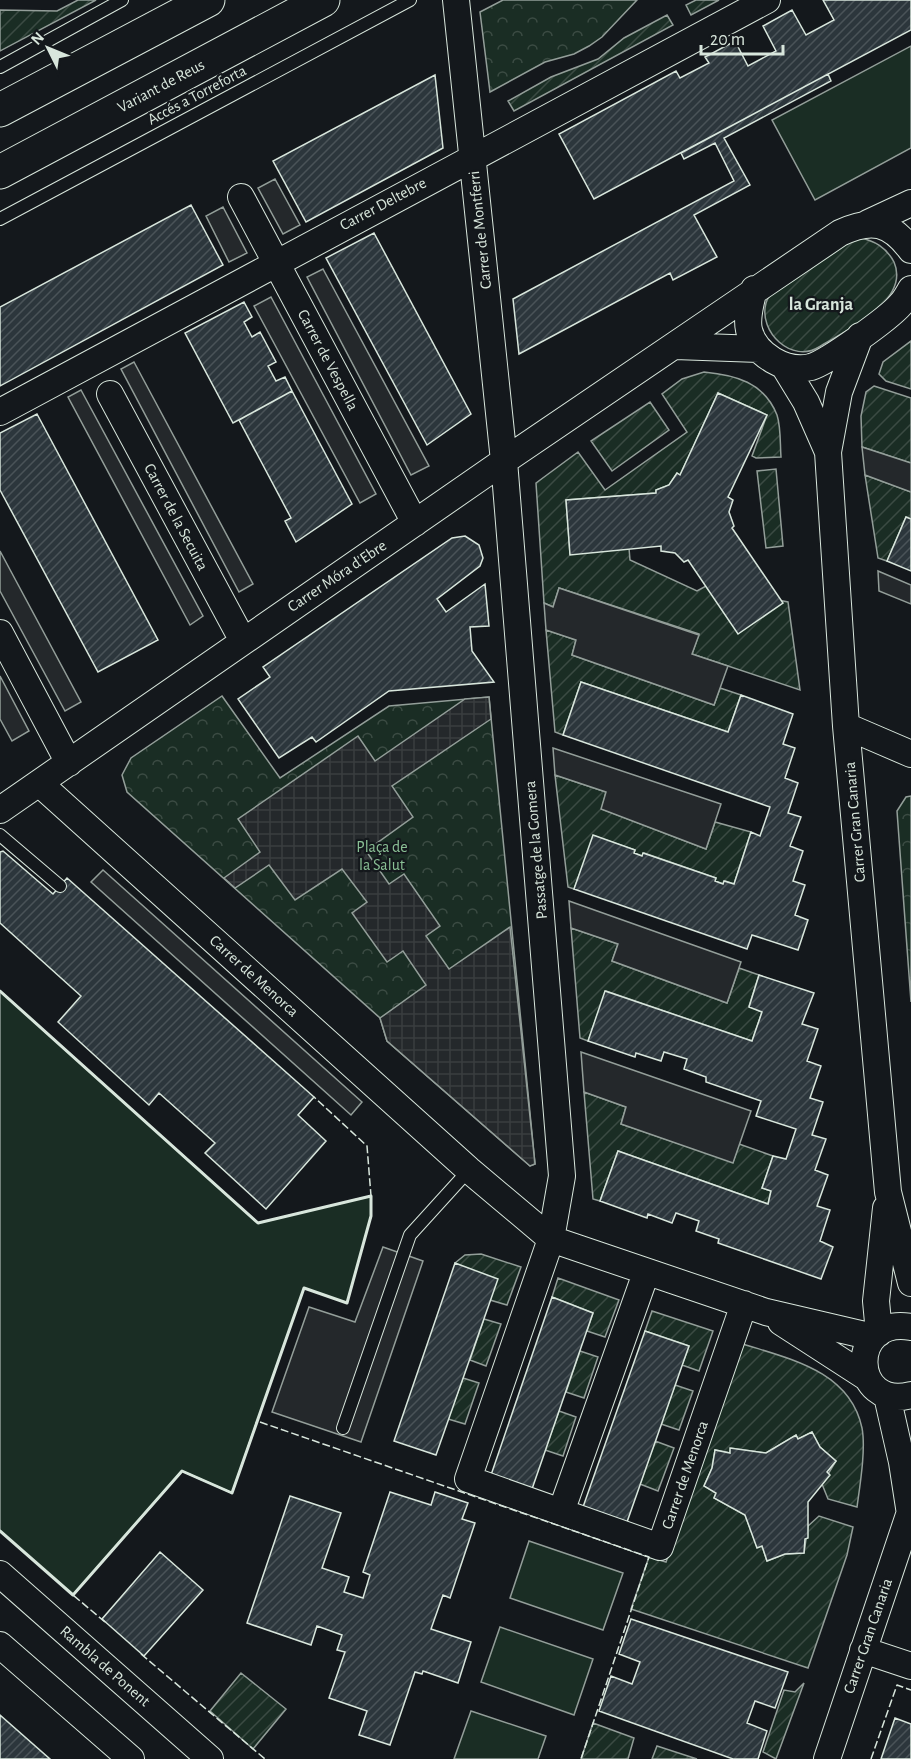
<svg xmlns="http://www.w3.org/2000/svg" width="911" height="1759" viewBox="0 0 911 1759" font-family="'Alegreya Sans',sans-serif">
<defs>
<pattern id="park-crowns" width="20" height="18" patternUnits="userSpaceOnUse" patternTransform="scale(1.5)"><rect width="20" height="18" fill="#1a2d24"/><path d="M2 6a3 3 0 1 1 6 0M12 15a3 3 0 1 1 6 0" fill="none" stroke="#3b4b43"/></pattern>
<pattern id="garden-furrows" width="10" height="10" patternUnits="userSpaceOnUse" patternTransform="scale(1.5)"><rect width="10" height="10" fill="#1a2d24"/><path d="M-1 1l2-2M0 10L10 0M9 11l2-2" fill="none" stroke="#3b4b43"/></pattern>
<pattern id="plaza-grid" width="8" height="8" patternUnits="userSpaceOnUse" patternTransform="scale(1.5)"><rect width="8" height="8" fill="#24282b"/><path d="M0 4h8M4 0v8" fill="none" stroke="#393d3f"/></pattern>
<pattern id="building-hatch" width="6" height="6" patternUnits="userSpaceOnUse" patternTransform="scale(1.5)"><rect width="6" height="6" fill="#2c363c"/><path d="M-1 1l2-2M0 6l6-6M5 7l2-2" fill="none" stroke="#4a5358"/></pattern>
</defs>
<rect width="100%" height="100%" fill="#14181c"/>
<path fill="#1a2d24" stroke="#939e99" stroke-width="1.5" d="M911,46v102l-96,52 -43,-80z
M0,991l258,232 113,-27v20l-24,87 -43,-15 -72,205 -50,-22 -109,124 -73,-64z
M529,1541l94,32 -20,57 -93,-32z
M500,1627l93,32 -19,56 -93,-33z
M471,1711l75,25 -8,23h-84z"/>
<path fill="url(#park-crowns)" stroke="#939e99" stroke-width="1.5" d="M503,0h134l-35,37 -13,9 -15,8 -29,8 -55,30 -10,-80z
M222,696l58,82 109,-72 100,-9 46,467 -5,2 -143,-125 -7,-23 -253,-226 -5,-17 9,-17z
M911,796v206l-14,-191 9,-14z"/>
<path fill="url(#garden-furrows)" stroke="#939e99" stroke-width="1.5" d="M78,0h18l-96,51v-41l57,1z
M696,0h23l-28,15 -5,-10z
M667,15l6,10 -159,86 -6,-10 43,-24 47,-18 26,-21z
M858,237c17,4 28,10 36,25 17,39 -49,69 -75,85 -27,17 -61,-15 -53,-44 6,-22 71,-57 92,-66z
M911,341v48l-25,-8 -7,-7 4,-12z
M704,372c31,3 60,10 73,43 4,12 3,29 4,42l-25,1 -4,-2 15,-41 -49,-22 -38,82 -3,-2 -8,12 -13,5v3l-90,7 4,54 59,-6 1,12 67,31 9,-5 82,16 12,88 -108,-36 7,-20 -140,-46 -6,19 -9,-4 -8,-120 42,-31 27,38 82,-58 -25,-38 20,-15z
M874,386l37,12v65l-49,-16 -1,-31 5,-24z
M650,402l19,28 -57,41 -21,-30z
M776,469l7,77 -17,2 -9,-77z
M865,475l46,17v27l-5,-2 -19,44 -9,-3z
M546,630l30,10 -4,15 142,50 6,-17 21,7 -13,37 -147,-50 -18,53 -8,-3z
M555,775l51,17 -4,17 104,40 9,-27 36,10 -17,52 -9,-3 -2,3 -8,-3 1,-3 -72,-25 -2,3 -8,-3 1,-3 -41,-14 -20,53 -6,-2z
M571,928l47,16 -6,17 115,42 12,-35 20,7 -10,31 13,6 -10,29 -146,-50 -18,50 -8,-3z
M584,1092l42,15 -5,17 112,38 6,-18 34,12 -11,32 9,3 -3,13 -150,-53 -18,50 -7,-2z
M481,1254l40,13 -14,38 -17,-5 -35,-37 10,-8z
M558,1278l61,22 -14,37 -18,-6 6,-18 -41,-16z
M652,1311l61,20 -14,40 -17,-6 7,-19 -44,-15z
M484,1319l17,5 -15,42 -16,-6z
M743,1344c47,15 107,27 119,84 4,21 -2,57 -5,79l-29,-8 -6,-15 14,-23 -16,-14 -8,-15 -14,7 -2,-4 -30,18 -35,-5 -1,5 -15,-3 -3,18 -8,18 12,7 -2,5 31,17 12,32 5,-1 5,15 18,-7 19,-1 4,-27 11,-10 34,11 -6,28 -39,113 -177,-59 18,-52 17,5z
M580,1351l18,6 -14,41 -18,-6z
M463,1378l16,5 -14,41 -17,-5z
M675,1385l18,6 -14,39 -18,-6z
M559,1411l17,6 -13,39 -18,-6z
M655,1441l19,7 -16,43 -18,-7z
M241,1673l45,36 -33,40 -43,-38z
M804,1683l-28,76 -13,-7 21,-62 11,2z
M593,1723l41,15 -6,21h-47z
M657,1746l40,13h-45z"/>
<path fill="#24282b" stroke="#939e99" stroke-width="1.5" d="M275,179l25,46 -17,9 -25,-46z
M223,207l24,46 -18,9 -23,-46z
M323,269l106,197 -18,9 -104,-198z
M271,297l105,197 -16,9 -106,-197z
M134,362l119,222 -14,8 -118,-223z
M81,390l122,226 -13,9 -122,-228z
M862,447l49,16v29l-46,-17z
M0,551l81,151 -16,9 -65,-120z
M878,571l33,14v19l-32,-13z
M559,588l140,47 -7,19 36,12 -14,39 -142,-50 4,-15 -30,-10 -2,-27 9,4z
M0,676l29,55 -17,10 -12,-22z
M553,748l168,56 -15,45 -105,-40 5,-17 -51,-17z
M103,870l259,232 -11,13 -260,-233z
M569,901l172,61 -14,41 -115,-42 6,-17 -47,-16z
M581,1052l170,59 -18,52 -112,-39 5,-17 -42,-15z
M383,1247l40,14 -62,181 -89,-30 37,-105 46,15z"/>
<path fill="url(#plaza-grid)" stroke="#939e99" stroke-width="1.5" d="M489,697l2,22 -99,67 21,31 -47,34 23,33 15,-10 36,52 -14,10 23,33 61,-42 25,237 -5,2 -143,-125 -7,-23 46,-33 -23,-34 -16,11 -35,-49 15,-11 -25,-33 -47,31 -26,-35 -34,23 -11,-10 36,-26 -22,-33 120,-83 17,25 90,-62z"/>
<path fill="url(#building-hatch)" stroke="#d8e6dc" stroke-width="1.5" d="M823,0h88v30l-317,169 -35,-65 117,-63 4,7 29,-15 -4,-6 30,-16 13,25 28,-15 -13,-25 29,-16 14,25 28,-15z
M828,74l3,7 -107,57 26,47 -56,30 23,42 -44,23 -3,-7 -151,81 -6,-55 221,-118 -19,-38 -31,16 -3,-6z
M435,75l8,73 -137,74 -33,-61z
M191,205l32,60 -223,121v-79z
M374,233l97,181 -44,31 -101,-187z
M244,302l8,15 -8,5 8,15 8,-5 16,30 -8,4 8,15 9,-4 7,14 -59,32 -48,-90z
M292,391l60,113 -56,38 -11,-21 6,-3 -52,-98z
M718,393l49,22 -39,82 5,3 -4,12 5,14 -2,2 51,75 -45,31 -50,-74 -4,2 -9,-9 -14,-2v-5l-91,9 -4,-55 90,-7v-3l13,-5 8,-12 3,2z
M37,414l121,226 -60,32 -98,-182v-57z
M906,517l5,2v52l-24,-10z
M465,536l14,9 4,13 -3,8 -43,33 9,13 39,-28 4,42 -19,1 2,24 22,31 -105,9 -73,51 -4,-5 -33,21 -41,-59 32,-22 -7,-10 189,-129z
M581,682l147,50 13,-37 52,19 -10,30 12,4 -10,30 13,5 -10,30 13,4 -11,29 13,5 -10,30 12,4 -10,30 13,5 -10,30 -46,-15 -5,14 -173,-60 19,-54 42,15 -1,3 8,3 1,-3 73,25 -1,3 8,3 1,-3 10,3 17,-52 9,4 10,-29 -207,-72z
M3,851l50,43 14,-16 247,219 -16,18 28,26 -60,68 -61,-56 10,-10 -56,-50 -10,12 -91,-83 23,-26 -81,-73v-71z
M759,975l55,18 -12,31 16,5 -11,32 14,5 -11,32 13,4 -11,33 14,4 -11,31 13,5 -11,31 13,4 -10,31 13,6 -12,32 -103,-36 1,-4 -23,-8 3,-10 -23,-8 -4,10 -24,-9 -1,4 -47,-17 18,-50 150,53 3,-13 -9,-3 11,-32 13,3 10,-30 -40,-13 5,-15 -55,-19v-5l-22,-8 3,-10 -23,-7 -3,9 -25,-8 -1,4 -47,-16 17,-50 147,50 10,-29 -13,-5z
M455,1263l43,16 -62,176 -42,-14z
M552,1297l41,16 -61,176 -41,-14z
M645,1331l44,15 -62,176 -44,-15z
M812,1432l8,15 16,14 -9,11 3,3 -22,27v36l-3,1 -1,14 -19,1 -18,7 -5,-15 -5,2 -12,-33 -31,-17 2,-5 -12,-7 8,-18 3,-18 15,3v-5l36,5 30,-18 2,4z
M390,1492l41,13 4,-13 33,11 -6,16 13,4 -25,75 -7,-3 -12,34 40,13 -13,41 -35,-12 -1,3 -7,-2 -25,73 -31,-10 8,-24 -38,-13 16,-46 -8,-2 5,-15 -25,-9 -6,19 -64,-22 43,-127 51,17 -19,55 27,9 -5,15 19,6 7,-23 -7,-3z
M160,1552l43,38 -59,66 -42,-37z
M631,1619l157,53 -13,36 -20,-7 -8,22 20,8 -9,28h-25l-134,-48 12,-35 21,8 8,-22 -21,-8z
M0,1715l50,44h-50z
M895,1718l16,6v35h-30z"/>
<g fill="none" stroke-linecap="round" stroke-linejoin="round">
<defs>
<path id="lane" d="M0,67l122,-67
M0,219l410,-219
M0,835l60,51
M343,1428l67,-193 59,-65"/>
<path id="street" d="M456,0l48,461 58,715 -11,63 -83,240 192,68 84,-243
M241,197l174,326
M868,223l43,-20
M754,289c-3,13 -8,28 -5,41 6,25 37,43 62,37 17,-5 78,-49 90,-63 4,-4 7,-10 10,-15
M860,336l-21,56 -11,60 18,274 42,466 23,91
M675,346l84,3
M784,366l22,36 22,50
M110,394l133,247
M0,412l767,-412
M0,633l69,130
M846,726l65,28
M39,783l430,387 82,69 215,73 107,25
M0,810l504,-349 336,-228c32,-15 50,-11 71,17
M781,1322l85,55
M911,1327c-64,-11 -60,84 0,68
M879,1333l-3,-32 10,-93
M887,1396l15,66 8,52
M561,1512l85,-239
M0,1574l210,185
M0,1645l131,114
M863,1650l48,16
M827,1759l84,-250"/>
<path id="highway" d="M0,110l208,-110
M0,172l323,-172"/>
</defs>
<use href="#lane" stroke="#d8e6dc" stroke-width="14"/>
<use href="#street" stroke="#d8e6dc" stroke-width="28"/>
<use href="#highway" stroke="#d8e6dc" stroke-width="35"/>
<use href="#lane" stroke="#14181c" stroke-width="12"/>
<use href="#street" stroke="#14181c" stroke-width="26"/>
<use href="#highway" stroke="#14181c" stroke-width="33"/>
<path stroke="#d8e6dc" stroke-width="1.5" stroke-dasharray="8 3" stroke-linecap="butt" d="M0,991l258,232 113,-27 -4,-50 -53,-49
M105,1622l-32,-27 109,-124 50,22 25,-72 392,136 -68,202
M141,1654l124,105
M871,1759l26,-74 14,5"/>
<path stroke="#d8e6dc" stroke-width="3" d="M0,991l258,232 113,-27v20l-24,87 -43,-15 -72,205 -50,-22 -109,124 -73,-64"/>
</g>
<g text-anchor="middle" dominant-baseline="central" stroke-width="4.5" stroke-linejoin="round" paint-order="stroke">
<g font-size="16" fill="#d8e6dc" stroke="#14181c">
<text transform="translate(161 86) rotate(-28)">Variant de Reus</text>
<text transform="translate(197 95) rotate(-28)">Accés a Torreforta</text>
<text transform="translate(383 204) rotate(-28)">Carrer Deltebre</text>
<text transform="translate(480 230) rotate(-96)">Carrer de Montferri</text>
<text transform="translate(328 360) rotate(62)">Carrer de Vespella</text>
<text transform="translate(176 517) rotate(62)">Carrer de la Secuita</text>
<text transform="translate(337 576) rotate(-34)">Carrer Móra d'Ebre</text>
<text transform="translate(855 822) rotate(-95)">Carrer Gran Canaria</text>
<text transform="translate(536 850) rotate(-95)">Passatge de la Gomera</text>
<text transform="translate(254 976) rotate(42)">Carrer de Menorca</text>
<text transform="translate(685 1475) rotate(-71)">Carrer de Menorca</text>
<text transform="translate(868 1636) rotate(-71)">Carrer Gran Canaria</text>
<text transform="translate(105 1666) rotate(41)">Rambla de Ponent</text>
</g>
<g font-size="16" fill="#8ac095" stroke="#14181c">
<text x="382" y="847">Plaça de<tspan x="382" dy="18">la Salut</tspan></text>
</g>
<g font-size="18" font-weight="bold" fill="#d8e6dc" stroke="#14181c">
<text x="821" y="305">la Granja</text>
</g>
</g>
<g transform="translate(48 48) rotate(313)" stroke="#14181c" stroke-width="4.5" paint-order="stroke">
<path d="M0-4.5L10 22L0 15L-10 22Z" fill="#d8e6dc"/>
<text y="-9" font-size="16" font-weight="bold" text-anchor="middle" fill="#d8e6dc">N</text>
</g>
<path d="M701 45v9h82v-9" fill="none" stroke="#d8e6dc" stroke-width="3"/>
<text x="710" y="45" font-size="18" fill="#d8e6dc" stroke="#14181c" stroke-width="4.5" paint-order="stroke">20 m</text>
</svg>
